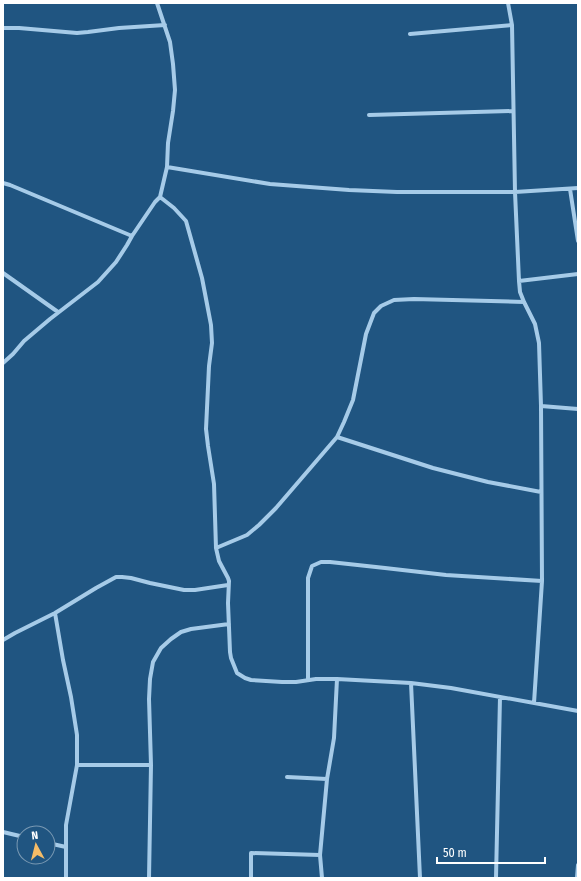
<svg xmlns="http://www.w3.org/2000/svg" width="581" height="881" viewBox="0 0 581 881" font-family="'Fira Sans Condensed',sans-serif">
<rect width="100%" height="100%" fill="#205581"/>
<g fill="none" stroke-linecap="round" stroke-linejoin="round">
<path stroke="#a6cbe8" stroke-width="4" d="M508,3l4,22 3,167 4,89 1,11 4,10 11,22 4,19 2,63 1,175 -8,122
M3,28h16l58,5 11,-1 31,-4 46,-3
M410,34l102,-9
M369,115l144,-4
M167,167l103,17 79,6 48,2h118l63,-4
M3,183l7,2 122,51
M570,189l8,52
M160,197l14,11 12,13 16,57 5,26 4,21 1,18 -3,23 -3,63 2,17 6,38 2,64 3,13 9,17 1,3 -1,22 2,49 1,6 6,15 8,5 6,2 31,2h14l20,-3h21l74,4 40,5 127,23
M3,273l55,39
M519,281l59,-7
M3,363l10,-9 11,-13 26,-22 48,-37 18,-20 11,-17 5,-9 23,-34 5,-5 7,-30 1,-24 5,-32 2,-21 -2,-26 -3,-22 -13,-39
M541,406l37,3
M337,437l96,31 55,14 53,10
M216,548l31,-13 12,-10 17,-17 61,-71 7,-15 9,-22 13,-66 8,-21 7,-7 13,-6 20,-1 110,3
M55,613l8,47 8,37 6,38v30l-11,60v53
M3,640l12,-7 40,-20 41,-25 20,-11h6l9,1 19,5 34,7h11l33,-5
M308,680v-102l4,-12 9,-4h9l55,6 61,7 96,6
M411,683l9,195
M77,765h74
M287,777l40,2
M3,832l21,5
M48,843l18,4
M149,878l2,-113 -2,-66 1,-20 3,-17 8,-14 10,-9 10,-7 10,-3 38,-5
M251,878v-25l69,2
M322,878l-2,-23 7,-76 7,-41 3,-59
M496,878l4,-181
M577,878l1,-13"/>
</g>
<rect width="581" height="881" fill="none" stroke="#ffffff" stroke-width="8"/>
<g transform="translate(36 845) rotate(353)"><circle r="19" fill="#205581" stroke="#7999b3"/>
<path d="M0-3L7 15L0 10L-7 15Z" fill="#f5bc67"/>
<text y="-6" font-size="11" font-weight="bold" text-anchor="middle" fill="#ffffff">N</text>
</g>
<path d="M437 857v6h108v-6" fill="none" stroke="#ffffff" stroke-width="2"/>
<text x="443" y="857" font-size="12" fill="#ffffff" stroke="#205581" stroke-width="3" paint-order="stroke">50 m</text>
</svg>
